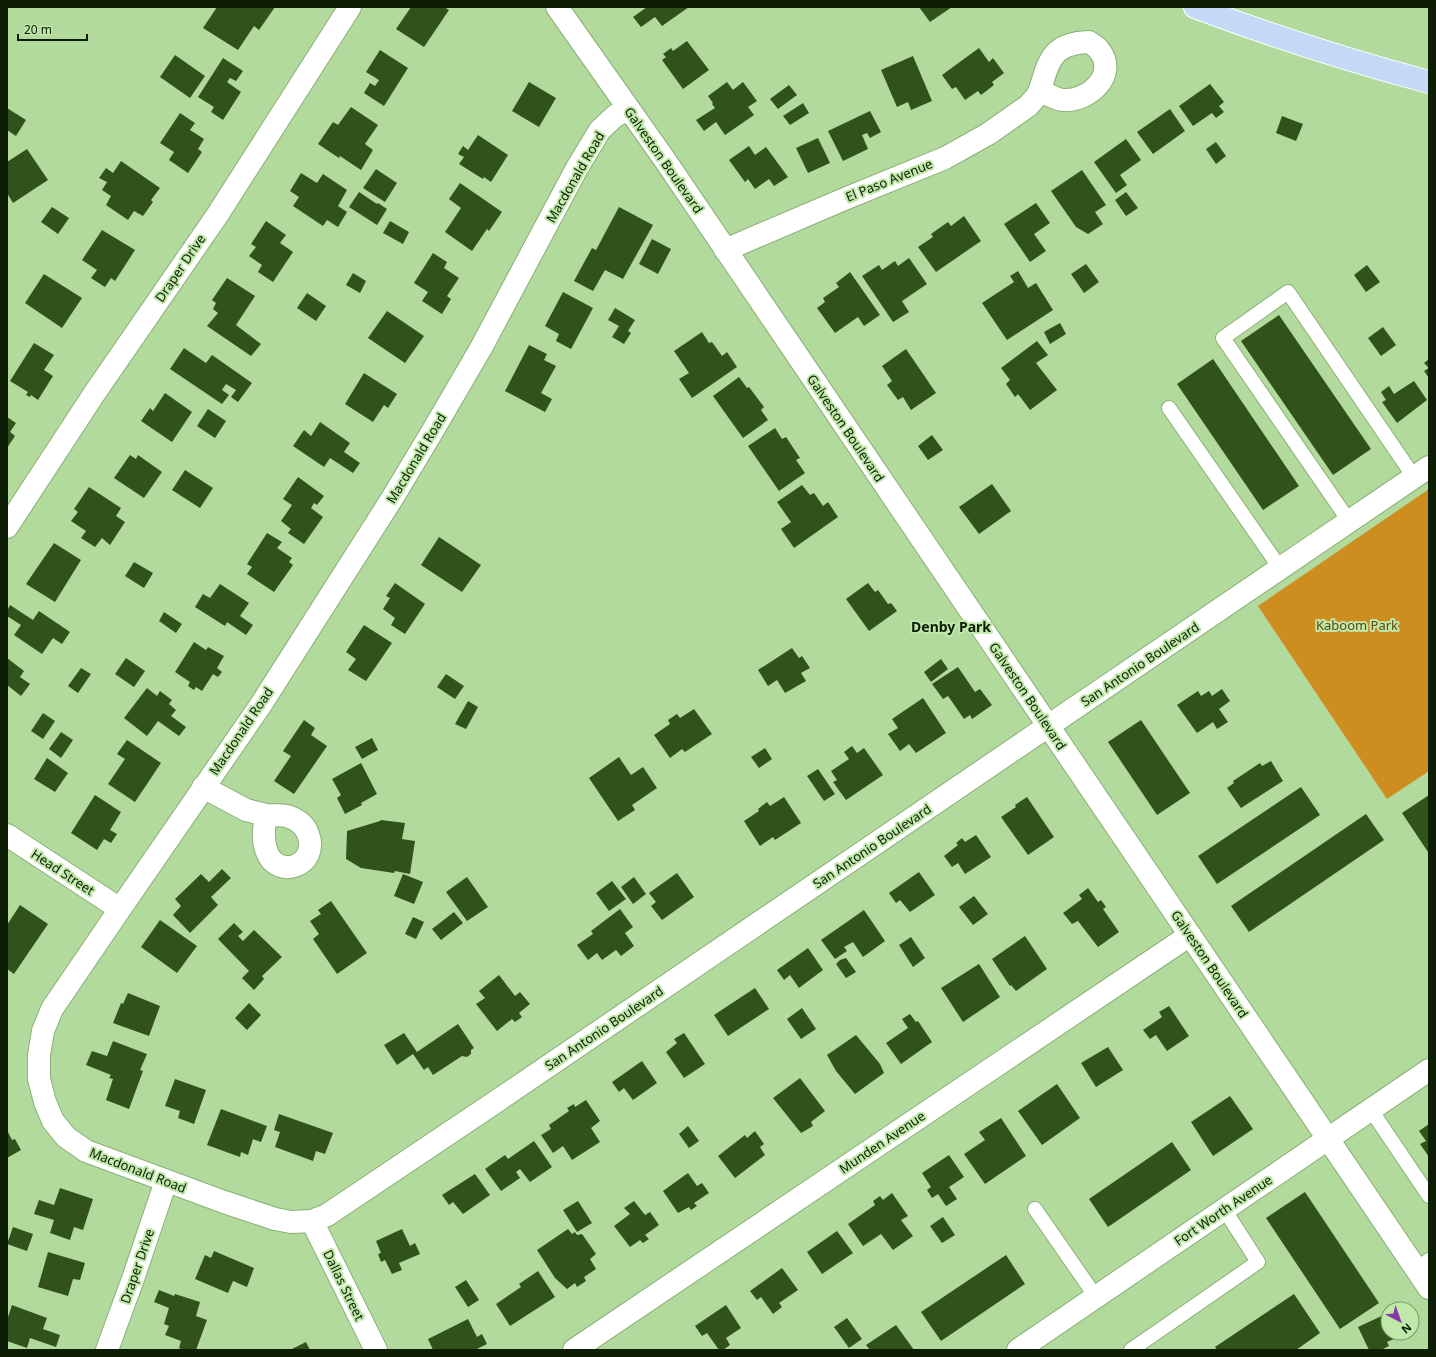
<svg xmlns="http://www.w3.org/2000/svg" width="1436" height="1357" viewBox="0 0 1436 1357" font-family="'Noto Sans',sans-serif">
<rect width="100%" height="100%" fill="#b2da9d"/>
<path fill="#ce8e1f" d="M1429,489v282l-42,28 -129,-193z"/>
<path fill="#31531a" d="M217,7h58l-16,23 -5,-4 -16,24 -35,-22z
M411,7h33l5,3 -25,37 -28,-18z
M647,7h42l-27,19 -7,-9 -14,10 -8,-10z
M919,7h33l-22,15z
M687,41l22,29 -26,19 -21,-29 4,-3 -3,-3 8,-6 2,3z
M979,48l10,14 4,-4 11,15 -12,9 2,3 -13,10 -3,-4 -13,9 -9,-13 -4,2 -10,-14z
M380,50l28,18 -24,38 -20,-13 6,-10 5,3 4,-6 -13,-8z
M175,55l30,21 -15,22 -30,-21z
M913,56l19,45 -21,9 -3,-8 -11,5 -16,-37z
M223,58l20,13 -7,10 -6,-3 -3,4 14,10 -18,28 -12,-8 3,-5 -16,-10z
M529,82l27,16 -17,29 -27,-16z
M727,82l6,8 10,-8 14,19 -9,6 6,8 -29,20 -9,-13 -12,9 -8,-11 19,-12 -3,-4 1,-1 -5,-7z
M1210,84l14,18 -5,4 5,6 -8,6 -4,-5 -19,13 -14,-20z
M789,85l8,10 -19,14 -8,-10z
M803,103l6,10 -19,12 -7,-9z
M351,107l27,18 -13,19 8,6 -12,20 -21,-14 -1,2 -21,-14 15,-22 5,3z
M7,108l19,12 -10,16 -9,-6z
M1170,109l15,22 -32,23 -16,-22z
M870,111l11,21 -11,6 -3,-5 -5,2 6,14 -25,12 -15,-30z
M180,113l15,10 -5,7 14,9 -6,10 4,3 -14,21 -19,-13 5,-8 -14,-9z
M1282,116l21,8 -7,17 -20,-8z
M478,135l30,20 -17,27 -7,-5 -1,2 -24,-15 5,-7 -6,-3 5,-8 5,4z
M818,138l12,25 -22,10 -12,-25z
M1126,139l15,21 -21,15 7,10 -11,8 -22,-31z
M1216,142l10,14 -10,8 -10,-15z
M749,146l6,9 11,-8 22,30 -14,9 -5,-7 -14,10 -7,-10 -3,3 -16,-22z
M27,149l21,31 -35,23 -6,-10v-31z
M121,161l39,27 -9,12 2,2 -10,14 -9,-5 -6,9 -22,-15 5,-9 -9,-6 5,-8 -8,-4 7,-10 7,5z
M376,169l21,14 -12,19 -22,-14z
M1082,170l24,35 -11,7 8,12 -15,10 -12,-7 -25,-36z
M301,173l16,10 6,-9 24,16 -9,16 9,6 -9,15 -11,-7 -4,6 -30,-20 6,-9 -9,-6z
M460,183l42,29 -13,19 -2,-2 -15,22 -27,-19 16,-24 -12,-9z
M359,192l18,12 1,-1 9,6 -10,16 -28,-18z
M1126,192l12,16 -12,8 -11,-16z
M1036,203l14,20 -16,11 12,17 -16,11 -26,-38z
M52,207l17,11 -11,16 -17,-12z
M619,207l34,18 -30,54 -18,-9 -12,21 -19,-10 18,-33 4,2z
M964,216l17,25 -45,31 -18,-25 15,-10 -2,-3 17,-12 3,4z
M266,221l20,14 -6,8 13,9 -20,30 -15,-10 4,-7 -13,-9 7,-9 -5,-3z
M390,221l19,11 -6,12 -20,-11z
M102,230l33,20 -20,31 -4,-3 -6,9 -14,-9 6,-8 -15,-10z
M652,239l19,10 -13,25 -19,-10z
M433,253l14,9 -3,6 15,10 -12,18 4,3 -9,15 -20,-13 6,-9 -14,-9z
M909,258l18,26 -25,17 7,11 -16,10 -31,-46 17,-11 3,5 13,-9 3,5z
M1086,264l13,18 -15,11 -13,-19z
M1367,265l13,17 -14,10 -12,-17z
M1018,271l10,17 8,-5 17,27 -46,30 -25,-37 32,-21 -4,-6z
M850,272l30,43 -16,11 -6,-9 -23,16 -18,-25 8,-6 -2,-4 16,-11 -3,-4z
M353,273l13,8 -6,12 -14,-8z
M44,274l38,24 -20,30 -37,-25z
M227,278l28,18 -19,29 25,19 -10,12 -44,-30 11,-13 -5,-4 3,-6 -4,-3z
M563,292l30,16 -22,41 -15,-8 3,-7 -14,-8z
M307,293l19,13 -10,15 -19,-13z
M615,308l20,12 -7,11 3,2 -7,11 -12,-7 7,-11 -11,-6z
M387,311l37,25 -19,27 -37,-25z
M1279,315l92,134 -38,26 -92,-134z
M1060,323l6,11 -16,10 -6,-12z
M1383,327l13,18 -15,11 -13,-18z
M702,332l7,11 3,-1 10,14 5,-4 10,15 -45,31 -13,-19 10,-6 -15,-22z
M1037,341l11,14 -12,8 21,27 -27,20 -12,-16 -3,3 -9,-13 4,-4 -9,-12z
M34,343l20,12 -10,15 9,6 -15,24 -7,-5 -1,2 -4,-2 2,-3 -18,-11z
M529,345l18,9 -3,6 12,6 -15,27 11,6 -7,13 -40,-21z
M184,348l22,15 6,-8 40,28 -14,19 -7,-5 5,-7 -10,-6 -4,6 7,5 -7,9 -52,-35z
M906,349l30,44 -25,17 -8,-13 -5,3 -11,-15 5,-4 -10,-15z
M1213,359l86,127 -36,24 -86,-126z
M1429,359v19l-5,-7 5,-3 -5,-5z
M364,373l33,21 -9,14 -4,-3 -11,17 -28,-18z
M739,377l8,11 2,-1 15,20 -3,3 7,10 -25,18 -30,-42z
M1414,381l13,19 -30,23 -15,-21 4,-2 -5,-8 8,-6 5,8z
M165,393l27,19 -20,30 -31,-21 9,-13 3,3z
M208,409l18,12 -11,17 -18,-12z
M7,417l9,6 -6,9 5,4 -8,12z
M320,422l30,21 -6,9 16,11 -7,10 -23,-15 -6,9 -31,-21 11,-16 7,6z
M775,428l7,11 4,-2 14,21 -4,2 9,13 -26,18 -31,-45z
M932,435l11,15 -15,10 -10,-14z
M130,455l6,4 2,-4 24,17 -18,26 -30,-20z
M185,470l28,18 -13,20 -28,-18z
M298,477l26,19 -7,9 -3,-2 -3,5 12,9 -19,27 -16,-11 3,-4 -10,-8 11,-16 -9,-6z
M992,484l19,27 -32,23 -20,-27z
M802,485l8,10 4,-2 9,13 5,-4 10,15 -44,31 -13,-19 10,-7 -14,-20z
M89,487l32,21 -5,8 9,6 -15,23 -8,-7 -7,9 -14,-9 5,-7 -15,-10 7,-9 -4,-3z
M267,533l15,9 -5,6 15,10 -3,4 4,3 -19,27 -27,-18 5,-7 -5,-3z
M439,537l42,28 -19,27 -41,-27z
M54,543l27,17 -26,42 -29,-18z
M134,562l19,11 -9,15 -19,-12z
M395,583l30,21 -20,30 -14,-9 4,-7 -12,-9 7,-11 -4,-2z
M868,583l7,9 3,-2 10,14 3,-1 6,8 -28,20 -23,-32z
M220,584l29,19 -9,13 13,9 -7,10 -19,-13 -2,4 -30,-19 8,-13 7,4z
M10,605l23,15 6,-9 31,21 -8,12 -9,-6 -11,16 -28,-19 7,-10 -14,-9v-5z
M164,612l18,12 -6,9 -17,-12z
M364,625l28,18 -26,38 -18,-11 8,-11 -10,-7z
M194,642l12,8 2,-3 16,9 -7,12 5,4 -4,5 -5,-3 -11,17 -6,-4 -2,3 -6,-4 2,-4 -15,-10z
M792,648l7,10 3,-2 8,12 -9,5 5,8 -21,12 -8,-13 -9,6 -10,-16z
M7,658l17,13 -4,6 10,7 -9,12 -14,-11z
M126,658l19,13 -11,16 -19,-13z
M941,659l7,10 -17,13 -7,-10z
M958,667l17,25 5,-3 12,16 -20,14 -2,-4 -6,4 -16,-23 -5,3 -11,-15z
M81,668l10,6 -13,19 -10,-7z
M446,674l18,12 -9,13 -18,-12z
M147,688l10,8 3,-5 12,9 -3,4 7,6 -5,6 15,11 -7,9 -21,-15 -11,15 -23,-18z
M1222,689l8,12 -11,8 9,13 -11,7 -4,-7 -16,11 -20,-28 21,-14 3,5 8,-5 3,5z
M923,698l23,35 -30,20 -7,-9 -9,7 -12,-17 10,-6 -6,-9z
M468,701l10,6 -12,22 -11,-5z
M694,709l18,25 -27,18 -3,-3 -12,9 -16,-23 16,-11 -2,-4 9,-6 3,4z
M43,713l12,8 -12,18 -12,-8z
M304,720l11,8 -4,7 16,11 -33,48 -20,-13 17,-25 -8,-5z
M1141,720l49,73 -33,22 -49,-73z
M61,732l12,8 -12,18 -12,-9z
M372,738l6,12 -16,9 -7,-12z
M127,740l34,23 -26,39 -27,-18 17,-25 -8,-5z
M852,746l5,7 7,-5 19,27 -37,25 -13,-18 4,-2 -6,-9 18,-12 -5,-7z
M765,748l7,11 -13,9 -8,-11z
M619,757l12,18 12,-8 14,21 -25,17 3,5 -17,11 -29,-43z
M47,758l21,15 -13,19 -21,-13z
M1271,761l12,20 -42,27 -14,-20 7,-5 -1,-2 27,-18 2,3z
M361,763l16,31 -16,9 1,2 -17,9 -8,-16 4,-3 -9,-16z
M818,769l17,25 -11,7 -17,-25z
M1301,787l19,28 -103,69 -19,-28z
M95,795l26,17 -11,18 7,4 -6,9 -7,-4 -7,11 -26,-17z
M1429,795v56l-1,1 -26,-39z
M784,797l17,26 -26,17 -2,-3 -13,9 -16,-25 15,-10 -1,-2 9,-7 3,4z
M1027,797l27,40 -26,18 -27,-38 15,-10 -1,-2z
M1366,814l18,26 -135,92 -18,-26z
M381,820l24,3 -3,16 13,2 -5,33 -15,-3 -1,2 -33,-5 -15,-9 1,-28 33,-10z
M976,835l15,22 -26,17 -7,-11 -6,4 -8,-11 14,-11 -2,-2 6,-5 3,4z
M222,869l9,9 -20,19 7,8 -28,28 -17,-18 8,-9 -6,-7 26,-25 8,8z
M919,872l16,23 -25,17 -10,-12 -4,3 -7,-10z
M677,873l17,24 -32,23 -11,-14 5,-4 -7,-9z
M403,874l20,8 -9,22 -20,-8z
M467,877l21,30 -21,14 -21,-29z
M634,877l12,17 -13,10 -12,-17z
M612,881l14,18 -17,12 -13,-18z
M1088,888l10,14 3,-2 5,7 -3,2 16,23 -21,15 -20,-26 -6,3 -9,-11 19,-14 -3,-4z
M974,896l14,18 -15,11 -14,-18z
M331,901l36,52 -30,21 -24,-35 6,-5 -9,-13 11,-7 -3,-4z
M20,905l28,19 -34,50 -7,-5v-44z
M620,909l13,18 -8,6 9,13 -13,10 -5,-6 -14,10 -5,-7 -9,7 -11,-15 16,-11 -2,-3z
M864,910l21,31 -22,16 -10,-15 -9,5 3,4 -12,8 -14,-19z
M454,912l9,11 -22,17 -9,-11z
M413,917l11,5 -8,17 -11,-5z
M160,920l37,26 -20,27 -36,-26z
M234,923l9,9 -5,4 5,5 11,-11 28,27 -20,19 2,3 -10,11 -12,-12 7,-7 -31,-32z
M1025,936l22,33 -31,22 -5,-6 -1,1 -18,-27z
M911,937l14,21 -12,9 -14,-22z
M808,948l15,22 -24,18 -9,-13 -6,5 -7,-10z
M846,958l10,14 -10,6 -10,-14 4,-4z
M979,964l21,33 -37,25 -22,-34z
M499,975l16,21 5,-4 10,12 -11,9 3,4 -7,5 -3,-3 -15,12 -21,-27 9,-6 -6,-7z
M755,988l14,21 -41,27 -14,-21z
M128,993l32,13 -11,30 -36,-13 8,-20 2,1z
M249,1003l12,12 -14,15 -12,-12z
M1169,1006l20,30 -22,15 -11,-16 -6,4 -7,-9 19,-13 -3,-5z
M802,1008l14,21 -15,10 -14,-20z
M910,1014l6,8 2,-1 14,21 -31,22 -15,-21 22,-15 -6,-9z
M458,1024l16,24 -3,2v4l-4,3 -5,-1 -29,19 -5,-8 -4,3 -11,-16 -16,11 -13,-20 20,-12 13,19z
M684,1033l21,31 -21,14 -18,-26 11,-9 -3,-4z
M856,1035l24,29 4,9 -29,21 -19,-23 -9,-16z
M113,1041l34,13 -7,16 3,1 -14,38 -23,-9 7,-21 -4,-1 2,-3 -25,-10 6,-14 15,5z
M1108,1047l15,23 -27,17 -15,-24z
M642,1061l15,22 -24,17 -9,-12 -5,4 -7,-10z
M800,1078l25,33 -14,11 2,4 -12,7 -28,-35z
M175,1079l31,11 -12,34 -16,-6 2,-7 -15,-5z
M1057,1084l23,34 -38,27 -24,-34z
M1230,1096l23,33 -40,27 -22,-34z
M586,1100l14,21 -9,7 9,14 -28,18 -9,-14 -10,7 -12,-18 10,-6 -2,-4 20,-14 -2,-3 7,-4 1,3z
M221,1109l46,17 -6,16 -8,-3 -5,16 -7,-3 -1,5 -33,-12z
M279,1114l54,19 -8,21 -9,-3 -3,10 -38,-14 5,-15 -6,-2z
M1001,1118l25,38 -41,28 -21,-30 21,-14 -6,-8z
M1429,1124v33l-9,-13 6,-3 -7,-10z
M688,1126l11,15 -10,7 -10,-14z
M7,1130l5,10 3,-1 6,11 -14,8z
M755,1131l9,13 -4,3 5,8 -30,23 -17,-22 27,-21 2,3z
M534,1141l18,26 -22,15 -10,-13 -4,3 4,6 -19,13 -16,-22 20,-14 3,4z
M1172,1142l19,28 -83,57 -19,-28z
M949,1155l15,22 -15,10 8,12 -11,7 -8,-12 -6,4 -5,-8 4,-3 -9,-14z
M688,1173l9,13 5,-3 7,10 -15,10 3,3 -6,4 -2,-3 -11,6 -15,-22z
M475,1174l15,21 -27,19 -10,-12 -4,3 -7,-10z
M60,1188l33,11 -10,31 -9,-3 -4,13 -20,-7 4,-13 -20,-6 5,-14 15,5z
M1305,1192l74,111 -39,26 -74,-111z
M892,1193l16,23 -7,4 12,16 -20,14 -12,-16 -18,12 -15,-22 27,-19 -2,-4 7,-5 3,4z
M578,1201l14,22 -15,9 -14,-22z
M634,1201l11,14 5,-3 9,13 -14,10 4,4 -6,4 -3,-3 -10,7 -16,-21 16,-12 -6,-6z
M943,1217l12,18 -13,8 -12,-17z
M13,1227l20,7 -6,17 -20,-7z
M402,1229l8,17 5,-3 5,11 -21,9 3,7 -10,4 -7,-14 -4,2 -3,-8 3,-1 -5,-12z
M568,1229l4,5 3,-2 2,3 5,-1 14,20 -6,5 6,10 -12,8 2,4 -9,6 -2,-4 -8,6 -12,-11 -18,-28z
M837,1231l16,22 -31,21 -15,-22z
M214,1251l40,17 -7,19 -14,-6 -5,12 -33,-14 10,-24 6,3z
M48,1252l37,11 -5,17 -7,-1 -5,17 -30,-9z
M1006,1255l19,29 -84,57 -20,-29z
M782,1268l16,22 -19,13 3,4 -9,7 -12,-17 -4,3 -7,-9z
M538,1271l17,26 -45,29 -14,-22 25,-17 -2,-3z
M466,1280l13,20 -11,7 -13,-20z
M159,1290l15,6 1,-2 25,8 -4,14 11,4 -11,30h-13l-4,-2 2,-7 -16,-6 4,-9 -5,-2 5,-16 -15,-6z
M1294,1294l26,39 -24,17h-79l-2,-3z
M12,1305l35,13 -4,11 17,6 -4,12 -26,-9 -3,10 -20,-7v-21z
M726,1305l15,23 -15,10 4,7 -7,5h-4l-12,-17 -5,3 -7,-10z
M1388,1313v20h8l2,4 -11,5 2,4 -8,4h-12l-11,-23z
M847,1318l15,21 -13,9 -15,-21z
M468,1319l9,18 5,-3 5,10 -12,6h-42l-5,-11z
M896,1325l18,25h-44l-4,-5z
M306,1342l4,8h-20z"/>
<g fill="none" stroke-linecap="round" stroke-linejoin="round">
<defs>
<path id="service" d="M1169,408l111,160
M1349,521l-126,-183 65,-46 126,185
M1371,1110l58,86
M1035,1209l61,88
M1416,1269l13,-9
M1131,1350l127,-88 -34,-53"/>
<path id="minor" d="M557,7l110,156 762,1125
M1089,42c4,3 8,5 10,8 20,25 -11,52 -36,50 -9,-1 -16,-6 -23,-10 9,-31 13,-47 49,-48z
M628,109l-13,7 -15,14 -23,38 -96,180 -49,84 -39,65 -133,209 -140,203 -68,100 -9,22 -4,24v24l6,23 8,19 13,16 20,14 138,51 51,17 16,3 21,-1 15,-6 167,-112 935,-636
M725,250l117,-50 103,-42 43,-24 40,-28 8,-9 4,-7
M7,527l87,-133 124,-180 132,-207
M203,787l43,23 20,5
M266,815c6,0 15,0 21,1 9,3 18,9 21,18 12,32 -31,46 -41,18 -5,-12 -3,-25 -1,-37z
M7,835l113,74
M312,1221l64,129
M107,1350l27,-74 32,-95
M574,1350l616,-415
M1018,1350l411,-280"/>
<path id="motorway" d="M1195,7c77,29 155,54 234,75"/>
</defs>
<use href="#service" stroke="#8ab075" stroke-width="16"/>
<use href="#minor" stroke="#8ab075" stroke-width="24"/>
<use href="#motorway" stroke="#fff" stroke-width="24"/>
<use href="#service" stroke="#fff" stroke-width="14"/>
<use href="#minor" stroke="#fff" stroke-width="22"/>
<use href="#motorway" stroke="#c3d9f6" stroke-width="22"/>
</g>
<g text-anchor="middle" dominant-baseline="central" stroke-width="4" stroke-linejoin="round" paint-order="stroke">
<g font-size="13" fill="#0e1d06" stroke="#bfe8a9">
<text transform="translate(664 160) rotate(55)">Galveston Boulevard</text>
<text transform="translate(575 177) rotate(-60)">Macdonald Road</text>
<text transform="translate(889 180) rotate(-22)">El Paso Avenue</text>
<text transform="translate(180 268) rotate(-56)">Draper Drive</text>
<text transform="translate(846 428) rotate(56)">Galveston Boulevard</text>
<text transform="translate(416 458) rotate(-59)">Macdonald Road</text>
<text transform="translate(1140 664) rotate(-34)">San Antonio Boulevard</text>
<text transform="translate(1028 696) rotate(56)">Galveston Boulevard</text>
<text transform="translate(241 731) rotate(-56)">Macdonald Road</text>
<text transform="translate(872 846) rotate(-34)">San Antonio Boulevard</text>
<text transform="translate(63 872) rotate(33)">Head Street</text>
<text transform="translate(1210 964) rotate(56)">Galveston Boulevard</text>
<text transform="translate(604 1028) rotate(-34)">San Antonio Boulevard</text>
<text transform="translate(882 1142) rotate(-34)">Munden Avenue</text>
<text transform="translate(138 1170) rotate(21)">Macdonald Road</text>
<text transform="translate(1223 1210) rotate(-34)">Fort Worth Avenue</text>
<text transform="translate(137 1266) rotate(-71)">Draper Drive</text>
<text transform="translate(344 1285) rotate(64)">Dallas Street</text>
</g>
<g font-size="13" fill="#604313" stroke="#bfe8a9">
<text x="1357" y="625">Kaboom Park</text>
</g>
<g font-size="14" font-weight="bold" fill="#0e1d06" stroke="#bfe8a9">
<text x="951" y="626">Denby Park</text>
</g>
</g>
<rect width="1436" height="1357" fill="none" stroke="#0e1d06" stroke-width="16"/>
<g transform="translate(1400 1321) rotate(139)"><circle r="19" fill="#bfe8a9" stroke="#789768"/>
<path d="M0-3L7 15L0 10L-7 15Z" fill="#8737a7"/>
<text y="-6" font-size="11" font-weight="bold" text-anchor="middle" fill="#0e1d06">N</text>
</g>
<path d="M18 34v6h69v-6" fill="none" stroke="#0e1d06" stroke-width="2"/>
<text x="24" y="34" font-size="12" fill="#0e1d06" stroke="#bfe8a9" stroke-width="3" paint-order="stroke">20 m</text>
</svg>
